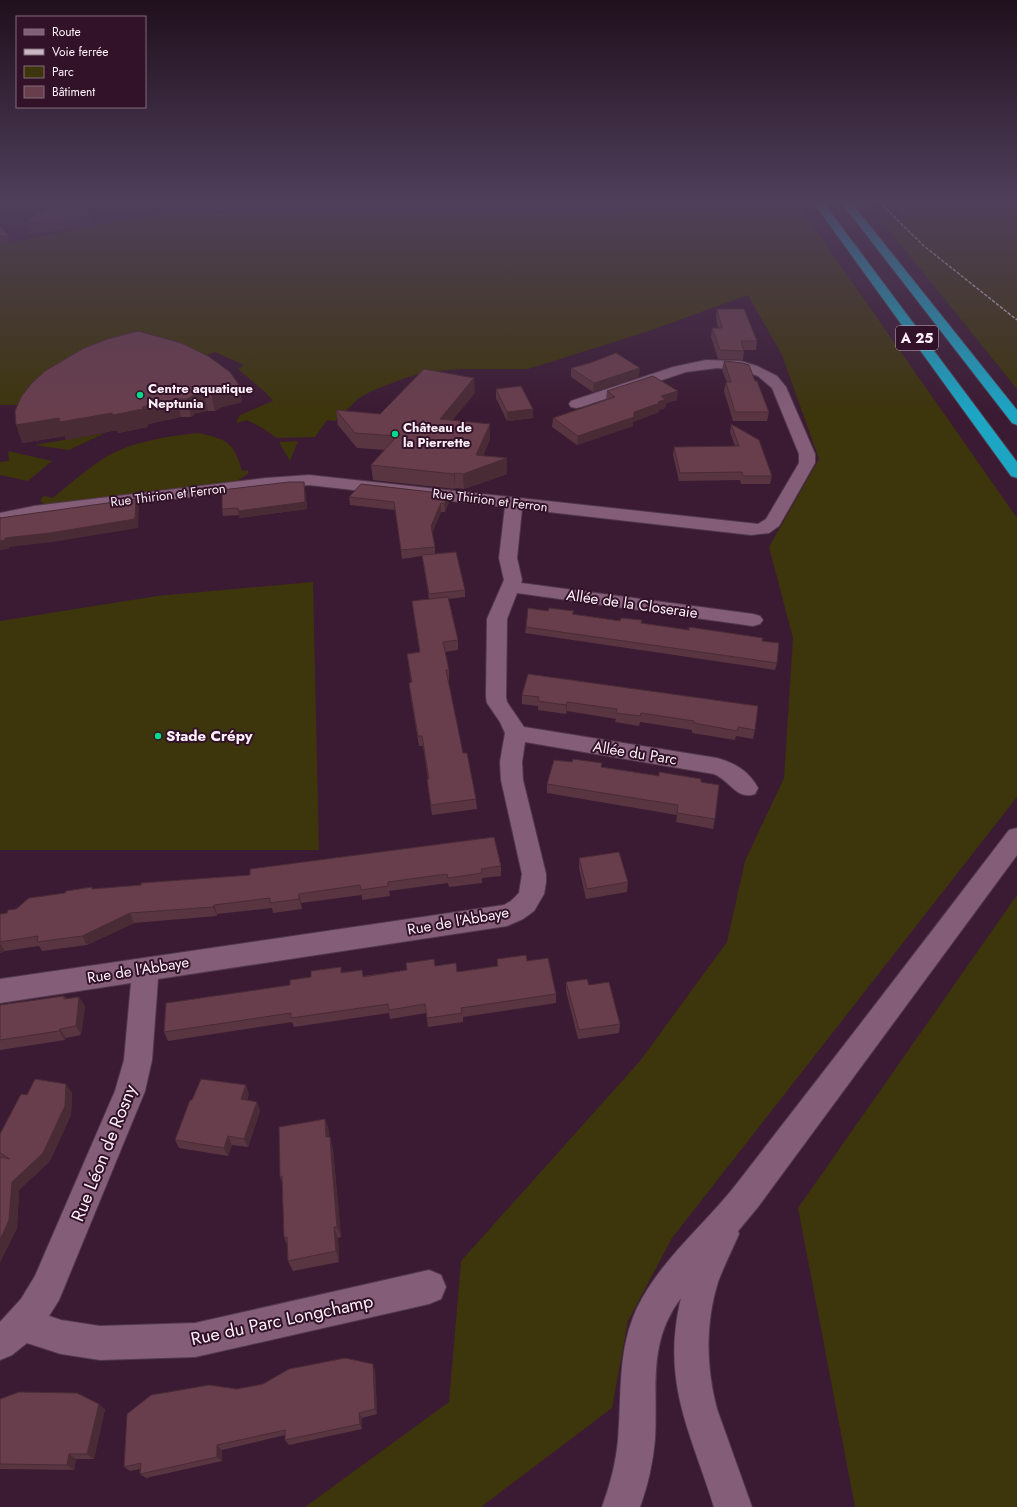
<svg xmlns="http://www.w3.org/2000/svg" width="1017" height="1507" viewBox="0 0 1017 1507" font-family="Jost,sans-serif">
<rect width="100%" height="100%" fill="#3b1b33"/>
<path fill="#3d350c" d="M106,202h47l-40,7z
M710,202h86l221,316v279l-345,441 -44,83 -16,87 -131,99h-176l144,-105 12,-141 179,-200 87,-119 18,-81 39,-83 9,-140 -24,-91 50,-88 -37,-104 -34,-60 -99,36 -121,38h-65l-37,3 -21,6 -31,12 -15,8 -24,23 -8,-1 -12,17 -38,1 -13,-9 -17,-9 -10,3v-3l3,-5 33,-14 -8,-9 -27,-23 6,-4 -29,-13 -8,3 -16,-6 -169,56h-22v-160l142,-29 34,-2 537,-3z
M892,202h125v187l-137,-170 12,2 14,-1z
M105,433l-36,17 -35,-5z
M198,433c29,6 36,9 44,38l6,-1v4l-13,8 -173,21 -17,2 -5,-5 4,-4 9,2c18,-15 36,-31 56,-43 26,-14 60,-19 89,-22z
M298,441l-8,20 -11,-19z
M8,451l44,10 -24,20 -28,-6v-13l9,-1z
M313,582l6,268h-319v-229l157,-25z
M1017,895v612h-162l-57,-299z"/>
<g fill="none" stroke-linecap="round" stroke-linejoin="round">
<defs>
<path id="minor" d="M706,360l35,1 16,5 20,10 9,11 29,67v9l-36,63 -10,7 -18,2 -229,-26 -5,49 5,22 -1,3 232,31 7,2 3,4 -3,4 -7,2 -236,-33 -10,26 -1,78 1,5 17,25 193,31c18,5 32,13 41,30l-3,6c-19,6 -23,-12 -41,-20l-189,-32 -3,20 1,18 23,94v8l-2,12 -10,17 -11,8 -16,7 -349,53 -6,81 -7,31 -86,209 -10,16 12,4 39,6 95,-3 234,-53 12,5 5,12 -5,12 -12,5 -234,53 -95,3 -39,-6 -34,-11 -15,12 -12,5v-38l21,-23 14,-23 80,-185 9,-31 7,-77 -131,20v-24l504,-74 7,-4 8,-8 3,-19 -21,-94 -1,-18 5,-29 -5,-11 -13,-19 -1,-6 1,-78 17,-39 -5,-22 6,-51 -196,-22 -43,3 -232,28 -34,7v-10l34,-7 232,-28 43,-3 449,49 8,-5 33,-56v-9l-27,-66 -14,-12 -17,-6 -24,-2 -31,4 -105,35 -5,1 -5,-1 -2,-3 2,-3 102,-34z"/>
<path id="tertiary" d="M1017,828v27l-259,352 -20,24 1,3c-7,16 -15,32 -21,48 -13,42 -12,85 -1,127l35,98h-38c-24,-77 -53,-125 -33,-209 -34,45 -23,89 -26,141 -2,23 -7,46 -15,68h-38c8,-22 14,-44 16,-67 4,-45 -1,-89 19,-132 24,-49 68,-83 101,-126 91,-117 181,-234 271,-352z"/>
<path id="motorway" d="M813,202h10l194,260v16l-6,-2z
M841,202h10l166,208v15l-5,-2z"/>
</defs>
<use href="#minor" stroke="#51384b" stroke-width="2"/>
<use href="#tertiary" stroke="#51384b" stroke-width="2"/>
<use href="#motorway" stroke="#51384b" stroke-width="2"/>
<use href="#minor" fill="#845e78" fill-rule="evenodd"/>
<use href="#tertiary" fill="#845e78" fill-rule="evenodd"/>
<use href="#motorway" fill="#1da5c4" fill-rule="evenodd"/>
<path stroke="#c8b6c3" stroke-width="1.5" stroke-dasharray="3.5 1.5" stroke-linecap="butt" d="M879,202l45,44 93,74"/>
</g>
<path fill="#593541" d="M197,202h55l1,2 -41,6 -4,-4 -6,1z
M717,309l40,32 -1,9h-12v1l-1,9 -25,-1 -7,-22 1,-9h6l-2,-11z
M84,348l158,54 -20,5 -7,4h-7l-12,2 -5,4h-10l-33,7v3l-30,6 -1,-3 -51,10 -1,-4 -43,7z
M724,361l31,20 14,31 -2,9h-34l-9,-30 2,-9h1l-5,-12z
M571,368l68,9 -46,15 -22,-15z
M496,389l37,29 -26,3 -11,-23z
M607,391l70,9 -11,3 -1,5 -6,2v2l-26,10v4l-56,19 -25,-18 1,-9 53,-18z
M475,393l-23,27 38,19 -7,17 24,2v16l-43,15 -9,-1v1l-82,-9 -2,-15 14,-15 -28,-2 -19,-23 -2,-15 44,4z
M731,424l41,52 -2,8h-29l-1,-4 -61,1 -6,-26 1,-8 61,-1 -5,-14z
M305,489l2,20 -68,9v-3l-16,1 -1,-7z
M349,497l100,5 -4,10h-4l-9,21 3,14v7l30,36v7l-17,2 10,41v10l-13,2 4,18v10h-1l15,73 13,46 1,10 -45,6 -4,-26 -1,-10h1l-5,-33h-4l-9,-53 -1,-10 2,-1 -4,-28 13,-2 -7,-42 -1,-9 17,-2 -6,-36 -1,-7 -20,3 -7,-49 -45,-5z
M573,614l189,27 15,22 -2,7 -250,-37 1,-6z
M528,674l227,56 -2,9 -17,-3 -1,4 -43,-7v-3l-52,-8 -1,4 -24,-4 1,-3 -49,-8 -1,3 -28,-4v-4l-16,-2v-9z
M602,767l99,15 14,37 -2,10 -37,-7 1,-7 -130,-22v-9z
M579,858l49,24 -1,10 -41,7 -7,-31z
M501,866v10l-19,2v5l-33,4 -1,-4 -59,8 1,5 -28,4v-5l-61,8 1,6 -29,4 -1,-5 -55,6v2l-83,7 -47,22 -45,6 -3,-5 -34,5 -5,2v-39l7,-1 9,-4 49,-16 28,-4z
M497,959l30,2 29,33v9l-93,14v5l-35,5 -2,-14 -36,6 -1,-6 -95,14 -2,-5 -124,19 -4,-9 126,-47 52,-13 20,-2 1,6 72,-10 22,6 40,-6z
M566,982l23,3 31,39 -1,9 -41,6 -12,-48z
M64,996l2,2 19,8 -4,29 -15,3 -1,2 -65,10v-45z
M72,1093l-1,22 -21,46 -31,29 -2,38 -17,34v-128l27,-39z
M249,1094l-2,6 10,2 3,9 -12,36 -16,-2 -4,11 -49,-8 -4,-8 17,-40z
M325,1119l4,12v6l4,12 8,88 -3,1 1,24 -46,9 -5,-10 -1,-16 -3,-8 -2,-55 -2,-5z
M375,1370l2,44 -15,4v11l-73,16 -4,-5v-5l-63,15v11l-76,17 -6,-4v-5l-10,2 -6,-4 113,-78 26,-5z
M0,1399l105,10 -11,50h-18l-2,11 -74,-1z"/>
<path fill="#492b35" d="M201,202h6l1,4 -6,1z
M210,202h42l1,2 -41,6z
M90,214l3,11 -26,5 -37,4 -4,-12z
M8,235l2,8 -10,2v-9z
M640,368l-1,9 -46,15 1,-9z
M474,378l1,15 -34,41 -1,-15z
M239,385l3,17 -20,5 -7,4 -4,-17 8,-4z
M678,391l-1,9 -11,3 -1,5 -6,2v2l-26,10v4l-56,19 1,-9 56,-24 27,-16z
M204,394l4,17 -12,2 -5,4 -4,-18 5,-3z
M177,399l4,18 -33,7v3l-30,6 -1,-3 -51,10 -1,-4 -43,7 -6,-18 43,-7 83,-11z
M533,409v9l-26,3v-9z
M490,424v15l-13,30 30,-11v16l-43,15 -1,-15 13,-19z
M455,473v16l-1,-15z
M304,482l3,27 -68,9 -1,-7z
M449,494v8l-4,10 -1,-8z
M136,499l3,8 -1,21 -85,14 -44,5v2l-9,1v-9l5,-3z
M441,503v9l-10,22v-8z
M567,702v9l-1,3v-9z
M299,894l2,9 1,6 -3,-10z
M214,905l3,9v2l-4,-9z
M130,913l4,10 -47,22 -5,-9z
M0,943l5,8 -5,2z
M79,997l6,9 -4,29 -5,-9z
M60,1029l6,9 -1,2 -6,-9z
M66,1084l6,9 -1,22 -21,46 -31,29 -2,38 -17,34v-22l12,-58z
M246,1085l3,9 -5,14 -3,-9z
M257,1102l3,9 -12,36 -4,-8z
M325,1119l4,12 1,18 -4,-12z
M228,1136l4,9 -4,11 -4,-8z
M330,1137l3,12 8,88 -4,-10z
M334,1227l4,11 1,24 -3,-11z
M373,1364l2,6 2,44 -2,-5z
M99,1404l6,5 -11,50 -7,-5z
M359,1413l3,5v11l-2,-5z
M217,1445l5,5v11l-5,-4z
M69,1454l7,5 -2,11 -7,-5z"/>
<path fill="#683e4c" stroke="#492b35" d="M55,202h27l8,12 -26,5 -38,3z
M0,226l8,9 -8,1z
M717,309h27l13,32h-16l3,10 -24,-1 -8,-22h10z
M138,331l43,12 27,13 22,16 9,13 -20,5 -8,4h-7l-12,2 -5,3h-10l-35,8 1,2 -30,6 -1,-2 -52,9 -1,-4 -43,7 -1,-14 6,-14 10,-13 14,-13 39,-23 24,-9z
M616,353l24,15 -46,15 -23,-15 19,-5z
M724,361l18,2 7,2 6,16h2l12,31h-34l-9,-30h5z
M424,369l50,9 -34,41 50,5 -14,31 31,3 -44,16 -8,-1 -1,1 -83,-9 26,-29 -42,-3 -19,-23 44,4z
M653,376l25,15 -17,5 5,3 -8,3 2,1 -26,9v5l-56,19 -25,-18 62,-21 -8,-6z
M521,386l12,23 -26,3 -11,-23z
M731,424l28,16 13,36h-29l-1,-4 -62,1 -6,-26 65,-1z
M289,482h15l1,20 -67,9v-3l-16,1v-19z
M361,484l88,10 -5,10 -3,-1 -10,23 4,21 -34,3 -7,-48 -45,-5z
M136,499l-1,20 -85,14 -45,5v2l-5,1v-24v1z
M456,552l9,38 -36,4 -7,-39z
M448,597l10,43 -15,2 6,28h-3l17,83h4l9,46 -45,6 -4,-26h2l-7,-43h-4l-9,-53 3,-1 -5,-28 13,-2 -8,-51z
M528,608l20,3 1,-3 25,3 -2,3 48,7 1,-3 21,2 -1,3 48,7v-3l74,11 -1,3 17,2 -2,20 -251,-36z
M528,674l230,32 -3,24 -17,-3 -1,4 -43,-8v-2l-53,-8 -1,3 -24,-3 1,-4 -50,-7 -1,3 -28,-4 1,-4 -17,-2z
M573,759l29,4 -1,4 58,9v-4l42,7v3l18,3 -4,34 -38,-6 1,-8 -131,-21 7,-24 18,2z
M494,837l7,29 -20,3 1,4 -34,5 -1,-4 -59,8v4l-27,4 -1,-5 -61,9v5l-29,4v-5l-56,7 -1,2 -83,6 -48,23 -45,6 1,-6 -38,6v-28l7,-1 1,-3 8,-1 13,-11 36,-5 1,-2 26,-4v2l49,-4v-2l109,-8v-6z
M619,852l9,30 -41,7 -8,-31z
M526,955l1,6 21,-3 8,36 -95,14 1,5 -35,5 -2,-14 -36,6 -1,-6 -97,14v-5l-127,19 2,-29 124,-18v-5l21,-3v-6l30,-4v6l21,-3 1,7 44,-7 -1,-7 28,-4 1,7 21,-3 1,9 41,-6 -1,-7z
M587,979l2,6 20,-3 11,42 -41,6 -13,-48z
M64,996v3l15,-2 -3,29 -16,3 -1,2 -59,9v-35z
M35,1079l31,5 -1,22 -22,47 -31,29 -3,38 -9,20v-83l10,2 -10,-6v-19l21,-40 6,1z
M201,1079l45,6 -5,14 16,3 -13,37 -16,-3 -4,12 -49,-8 15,-40h2z
M325,1119l1,18h4l2,28 5,62h-3l2,24 -48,10 -1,-24h-3l-2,-61 -2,1 -1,-50z
M345,1358l28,6 2,45 -16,4 1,11 -75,16v-10l-68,15v12l-77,17 1,-11 -17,4 3,-53 24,-19 58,-10 28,4 26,-5 26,-15z
M19,1392l58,1 22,11 -12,50h-18l-2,11 -67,-1v-65z"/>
<linearGradient id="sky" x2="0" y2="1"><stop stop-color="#200f1c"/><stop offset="0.49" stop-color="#4f3f5b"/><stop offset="1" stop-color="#4f3f5b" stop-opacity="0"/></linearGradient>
<rect width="1017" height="413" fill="url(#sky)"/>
<g fill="#05d98b" stroke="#311228" stroke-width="1.5">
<circle cx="140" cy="395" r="4"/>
<circle cx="395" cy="434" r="4"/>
<circle cx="158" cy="736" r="4"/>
</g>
<g text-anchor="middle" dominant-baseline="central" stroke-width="4" stroke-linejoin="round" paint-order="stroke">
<g font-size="13" font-weight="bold" fill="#fdeff8" stroke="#311228" text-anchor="start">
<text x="148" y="388">Centre aquatique<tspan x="148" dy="15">Neptunia</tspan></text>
<text x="403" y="427">Château de<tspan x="403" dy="15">la Pierrette</tspan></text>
</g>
<g font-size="13" fill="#fdeff8" stroke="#311228">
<text transform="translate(168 495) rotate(-7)">Rue Thirion et Ferron</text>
<text transform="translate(490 500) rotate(7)">Rue Thirion et Ferron</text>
</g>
<rect fill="#311228" stroke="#c0adba" stroke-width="1" x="896" y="326" width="42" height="24" rx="3"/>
<g font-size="14" font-weight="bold" fill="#fdeff8">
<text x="917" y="338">A 25</text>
</g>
<g font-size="15" fill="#fdeff8" stroke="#311228">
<text transform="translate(632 604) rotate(8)">Allée de la Closeraie</text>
<text transform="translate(635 753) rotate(9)">Allée du Parc</text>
<text transform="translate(458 921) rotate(-10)">Rue de l'Abbaye</text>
<text transform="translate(138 970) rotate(-9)">Rue de l'Abbaye</text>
</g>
<g font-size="15" font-weight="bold" fill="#fdeff8" stroke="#311228" text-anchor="start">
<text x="166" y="736">Stade Crépy</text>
</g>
<g font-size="18" fill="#fdeff8" stroke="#311228">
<text transform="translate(104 1153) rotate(-68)">Rue Léon de Rosny</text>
<text transform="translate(282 1320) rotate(-12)">Rue du Parc Longchamp</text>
</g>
</g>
<rect x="16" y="16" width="130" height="92" fill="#311228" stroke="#836a7b"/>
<rect x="24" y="29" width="20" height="6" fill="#845e78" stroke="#836a7b"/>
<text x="52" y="36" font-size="12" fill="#fdeff8">Route</text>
<rect x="24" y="49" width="20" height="6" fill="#c8b6c3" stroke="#836a7b"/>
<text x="52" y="56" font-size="12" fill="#fdeff8">Voie ferrée</text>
<rect x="24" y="66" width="20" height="12" fill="#3d350c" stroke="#836a7b"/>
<text x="52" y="76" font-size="12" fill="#fdeff8">Parc</text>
<rect x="24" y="86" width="20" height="12" fill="#683e4c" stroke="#836a7b"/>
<text x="52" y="96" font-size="12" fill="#fdeff8">Bâtiment</text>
</svg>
